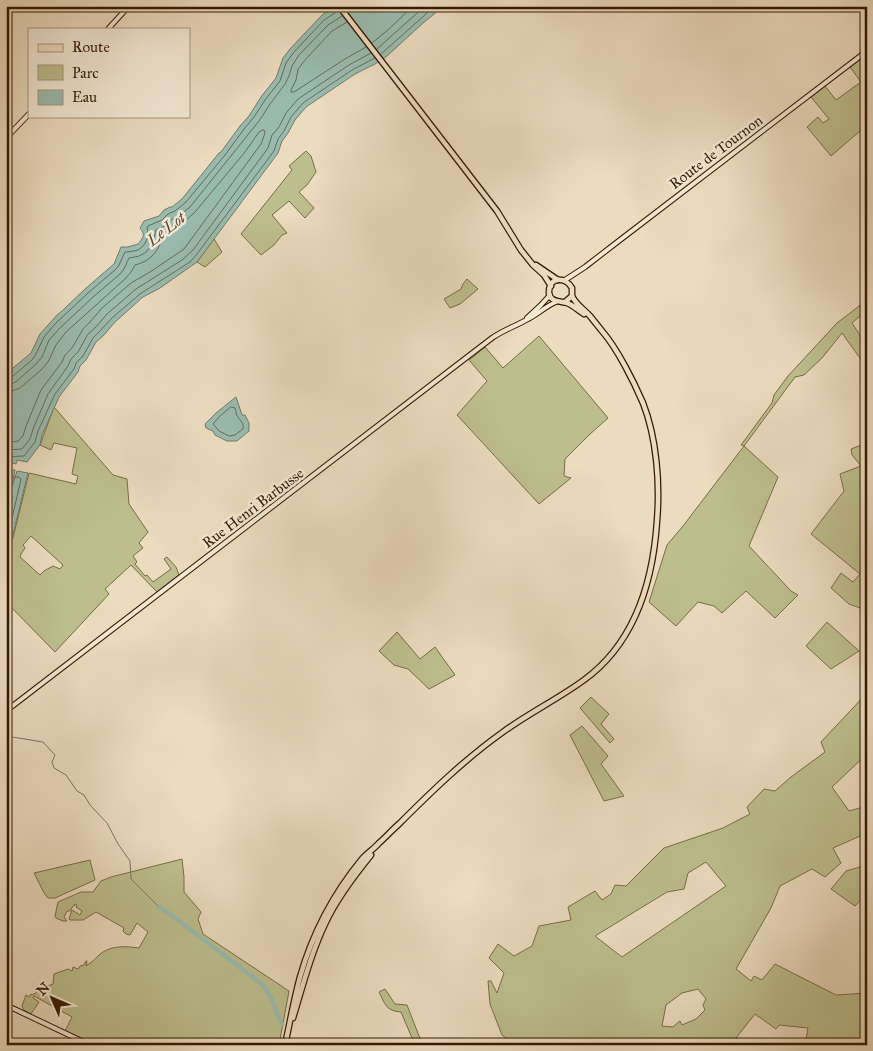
<svg xmlns="http://www.w3.org/2000/svg" width="873" height="1051" viewBox="0 0 873 1051" font-family="'IM FELL Great Primer',serif">
<rect width="100%" height="100%" fill="#ebdbbf"/>
<filter id="stains"><feTurbulence type="fractalNoise" baseFrequency=".004" numOctaves="4"/><feColorMatrix values="0 0 0 0 .2 0 0 0 0 .09 0 0 0 0 .02 0 0 0 .5 -.17"/></filter>
<radialGradient id="worn" r=".72"><stop offset=".6" stop-color="#630" stop-opacity="0"/><stop offset="1" stop-color="#630" stop-opacity=".3"/></radialGradient>
<path fill="#bdbe8e" stroke="#796c47" fill-rule="evenodd" d="M867,54v71l-36,31 -24,-29 11,-10 5,6 6,-4 -18,-22 14,-11 11,14 25,-18 -11,-15z
M306,151l5,5 5,16 -9,13 -8,7 15,16 -9,10 -16,-17 -17,14 15,18 -5,2 -8,10 -13,10 -20,-21 51,-64 -3,-4z
M214,239l8,13 -17,15 -8,-5z
M467,279l11,10 -18,15 -10,4 -6,-9 17,-10 2,-5z
M867,300v10l-15,13 15,23v22l-25,-35 -20,25 -18,17 -9,2 -51,69 34,31 -29,69 42,45 7,4 -23,23 -29,-27 -24,22 -8,-7 -16,-4 -22,24 -27,-24 18,-57 16,-19 61,-80 -3,-1 31,-42 2,-8 14,-19 49,-53z
M539,336l69,82 -19,17 -24,24 -1,17 7,2 -32,26 -82,-89 30,-34 -18,-21 16,-13 18,21z
M54,407l59,68 14,4 2,25 19,28 -9,11 4,5 -10,8 4,6 -2,2 10,12 2,-1 6,7 18,-13 -7,-10 3,-2 9,10 3,8 -22,17 -26,-27 -26,24 4,5 -54,58 -49,-50v-36l23,-93 47,11 2,-8 -6,-2 5,-26 -23,-5 -3,7 -11,-5zM31,536l32,29 -3,4 -7,-3 -9,5 -4,4 -20,-18 1,-3 4,-6 -2,-3z
M864,444l3,3v144l-5,8 1,10 -14,-5 -18,-16 10,-15 12,9 7,-8 -49,-40 33,-43 -4,-17 21,-8 -9,-11 -1,-6z
M827,622l32,29 -28,18 -25,-23z
M397,632l23,27 15,-12 20,28 -26,14 -21,-20 -14,-4 -15,-14z
M867,693v44l-4,3 4,10v4l-35,33 17,24 18,-5v27l-34,15 8,15 -16,14 -13,-8 -32,17 -9,22 -35,61 15,12 3,-5 8,4 13,-16 61,31 31,-2v52h-62l3,-17 -29,-3 -3,4 -21,-15 -19,24 6,7h-17l1,-5 -11,5h-201l-12,-10 -12,-31 -2,-23h3l6,12 7,-20 -15,-15 9,-14 16,12 18,-10 7,-20 32,-6 -3,-13 27,-16 7,9 9,-6 4,-9 11,1 38,-38 59,-20 27,-14 -3,-7 17,-18 11,2 16,-14 34,-25 -4,-10zM706,862l20,24 -104,71 -27,-21 72,-44 17,-3 4,-16zM698,989l8,10 -3,6 2,5 -9,9 -14,6 -2,-4 -7,6 -11,-1 4,-21 16,-12z
M591,697l18,17 -8,10 13,15 -4,4 -30,-35z
M582,726l26,30 -7,8 23,32 -20,5 -34,-66z
M182,859l2,18v15l17,20 -3,7 5,15 86,57 -10,54h-184l-30,-14 7,-14 -38,-21 -1,2 6,4 -8,12 -7,-4 -2,-4 4,-11 3,2 2,-3 1,1 4,-2 6,-9 6,2 5,-2 1,-10 14,-5 4,2 1,-4 5,2 2,-3 4,-1 2,-4h1l-1,5c6,-4 8,-6 13,-11 11,-10 27,-9 40,-7l9,-16 -11,-9 -7,12 -4,-1 -3,-3 1,-3 -28,-16 -13,8h-13l-1,-1 3,-9 8,5 2,-4 -6,-4 1,-2 -2,-1 -1,2h-1l-3,5h-3l-3,6 3,4h-4l-7,-3 -1,-2 3,-14 23,-10h12l8,-11 10,-4z
M90,860l5,20 -40,18h-7l-4,-5 -10,-20z
M867,865v28l-12,13 -24,-17 15,-18z
M385,989l10,15 12,1 14,36 -6,4 -14,-33c-15,-1 -16,-8 -22,-20z"/>
<path fill="#99bbae" stroke="#717a68" d="M338,6h106l-21,17 -36,33 -12,8 -20,10 -49,33 -11,13 -7,13 -6,8 -4,12 -81,109 -37,26 -17,9 -28,25 -12,14 -7,6 -10,18 -6,6 -2,6 -19,25 -17,38 -2,10 -13,17 -10,-2 -1,4 -10,-3v-81l1,-7 24,-20 9,-19 18,-20 4,-3 23,-22 29,-25 7,-17h7l10,-3c5,-6 8,-9 2,-16l4,-7 15,-5 5,-6 6,-3h2l10,-8 37,-46 2,-1 19,-26 9,-10 12,-19 15,-19 7,-20 7,-9 32,-34z
M236,397l6,18h3l4,8v8l-12,10h-10l-12,-6 -2,-4 -7,-3 -1,-4 11,-11z
M6,468h2l-1,6h1l2,-5 5,1 -3,17 5,-16 11,2 -22,90z"/>
<g fill="none" stroke-linecap="round" stroke-linejoin="round">
<path stroke="#676a57" stroke-width="1" d="M347,22l-15,9 -27,29 -7,9 -2,11 -5,10v2h3l51,-33 21,-12
M372,43l17,-14 24,-23
M377,49l48,-43
M381,54l54,-48
M6,378l7,-2 19,-16 4,-6 8,-17 12,-14 32,-30 28,-24 3,-4 6,-13c4,0 9,-1 13,-2 8,-4 12,-15 9,-22l1,-2 14,-6 6,-6 7,-3 11,-9 39,-47 19,-26 10,-12 11,-17 15,-19 6,-18 8,-11 30,-32 14,-9
M6,384h6l5,-3 19,-17 6,-7 7,-17 12,-13 32,-30 27,-23 4,-5 5,-11c4,-1 9,-1 12,-3 10,-4 13,-16 15,-25l9,-4 7,-7 7,-3 11,-9 8,-10 61,-76 11,-17 15,-20 4,-8 3,-10 7,-11 29,-30 14,-9
M6,392l6,-1 8,-3 21,-18 7,-8 8,-17 10,-13 59,-53 6,-7 4,-7c16,-4 24,-14 28,-30l7,-3 6,-6 8,-4 11,-10 50,-60 14,-20 3,-2h2l1,3 -4,11 -77,105 -34,23 -19,11 -29,25 -12,14 -7,7 -11,19 -7,7 -3,7 -21,28 -15,36 -3,10 -5,5 -12,2
M231,407l4,1c1,3 1,7 3,9 3,5 6,5 5,12l-8,6 -6,1 -10,-5 -6,-7 6,-7z
M6,450l16,-1 8,-10 3,-10 15,-35 20,-28 3,-7 7,-7 10,-18 7,-6 12,-14 29,-25 46,-29 11,-10 75,-102 4,-13 7,-8 7,-14 12,-14 51,-34 22,-12
M6,457c7,0 12,-1 18,-1l11,-14 3,-11 17,-37 19,-25 2,-6 7,-7 10,-18 6,-6 13,-14 28,-24 17,-11 33,-21 7,-8 77,-103 4,-12 6,-8 7,-14 12,-14 49,-33 23,-12
M6,474l8,3h5l2,2 -15,66"/>
<path stroke="#717a68" stroke-width="1" d="M6,736l37,6 12,13 -3,7 2,6 12,7 11,16 7,4 6,10 17,18 11,21 12,17 1,18 28,28"/>
<path stroke="#99bbae" stroke-width="4.5" d="M159,907l11,7 93,71 8,13 7,18 4,8"/>
<defs>
<path id="secondary" d="M108,29l21,-23
M6,138l23,-24
M565,280l20,-13 35,-27 247,-189
M527,318l14,-13 9,-10
M6,711l486,-373c11,-8 24,-12 36,-19 10,-5 18,-13 28,-17
M6,1005l84,40"/>
<path id="primary" d="M339,6l158,205 24,39 12,15 11,10 7,11
M536,265l22,15
M565,302l7,-6v-8c-6,-11 -22,-12 -23,3 -1,11 11,10 18,12 6,2 12,8 17,11
M293,1018c10,-33 18,-65 33,-96 11,-24 28,-46 45,-67
M285,1045c5,-23 9,-46 15,-68 12,-42 34,-84 62,-118 5,-6 12,-10 17,-16 7,-6 13,-13 20,-19 33,-33 66,-65 104,-92 26,-19 55,-33 81,-52 51,-37 69,-99 73,-159 3,-37 0,-82 -14,-118 -9,-21 -26,-55 -41,-72 -4,-5 -8,-10 -12,-15 -6,-7 -14,-11 -18,-20"/>
</defs>
<use href="#secondary" stroke="#351900" stroke-width="6"/>
<use href="#primary" stroke="#351900" stroke-width="7"/>
<use href="#secondary" stroke="#f2e8d5" stroke-width="4"/>
<use href="#primary" stroke="#ebdbbf" stroke-width="4.5"/>
</g>
<g text-anchor="middle" dominant-baseline="central" stroke-width="5" stroke-linejoin="round" paint-order="stroke">
<g font-size="15" fill="#351900" stroke="#f2e8d5">
<text transform="translate(716 152) rotate(-37)">Route de Tournon</text>
<text transform="translate(253 508) rotate(-37)">Rue Henri Barbusse</text>
</g>
<g font-size="16" font-style="italic" fill="#534a34" stroke="#f2e8d5">
<text transform="translate(166 229) rotate(-38)">Le Lot</text>
</g>
</g>
<rect width="873" height="1051" fill="none" stroke="#ebdbbf" stroke-width="25"/>
<rect x="8" y="8" width="858" height="1036" fill="none" stroke="#351900" stroke-width="2.5"/>
<rect x="12" y="12" width="848" height="1026" fill="none" stroke="#351900"/>
<rect x="28" y="28" width="162" height="90" fill="#f2e8d5" stroke="#a69580"/>
<rect x="38" y="44" width="25" height="8" fill="#ebdbbf" stroke="#a69580"/>
<text x="72" y="52" font-size="15" fill="#351900">Route</text>
<rect x="38" y="65" width="25" height="15" fill="#bdbe8e" stroke="#a69580"/>
<text x="72" y="78" font-size="15" fill="#351900">Parc</text>
<rect x="38" y="90" width="25" height="15" fill="#99bbae" stroke="#a69580"/>
<text x="72" y="102" font-size="15" fill="#351900">Eau</text>
<g transform="translate(52 998) rotate(315)" stroke="#f2e8d5" stroke-width="4" paint-order="stroke">
<path d="M0-4L9 19L0 12L-9 19Z" fill="#351900"/>
<text y="-8" font-size="14" font-weight="bold" text-anchor="middle" fill="#351900">N</text>
</g>
<rect width="100%" height="100%" filter="url(#stains)"/>
<rect width="100%" height="100%" fill="url(#worn)"/>
</svg>
